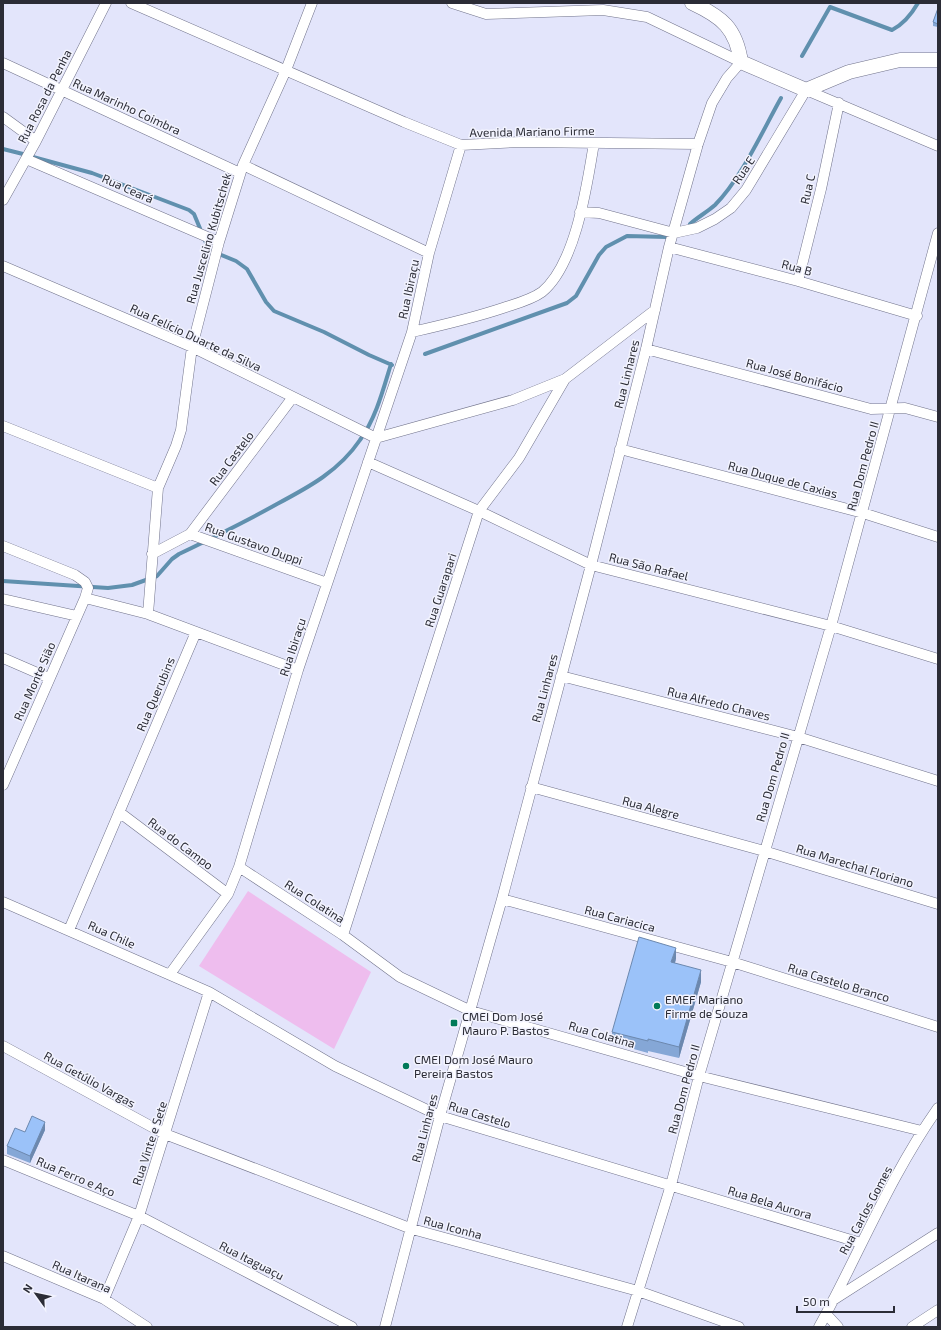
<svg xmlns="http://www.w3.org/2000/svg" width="941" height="1330" viewBox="0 0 941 1330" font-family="'Exo 2',sans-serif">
<rect width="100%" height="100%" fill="#e3e5fb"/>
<path fill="#eebdee" d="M248,891l123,81 -37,77 -135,-83z"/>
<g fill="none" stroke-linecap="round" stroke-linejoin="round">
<path stroke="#6090ae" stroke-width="4" d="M802,56l28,-49 62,23c12,-6 19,-15 26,-27
M3,149l24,6
M33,157l59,16 97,37 5,4 15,36 27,11 11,8 19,33 8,9 50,21 45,23 23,10
M690,224c8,-7 17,-12 25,-19 26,-26 48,-75 66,-107
M425,354l142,-51 9,-7 23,-41 7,-8 21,-11 40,1
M3,581l105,7 24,-3 25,-9 15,-17 7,-5c33,-16 66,-32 98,-50 32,-17 62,-33 83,-64 16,-22 23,-50 31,-76"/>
<defs>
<path id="street" d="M131,3l273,119 57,23 58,-3 179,2
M3,63l237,110
M3,117l33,24
M26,159l193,83
M243,165l186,88
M3,200l33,-59 70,-138
M580,212l19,1 75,20 23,-5 18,-9 16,-11 15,-18 60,-100 132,56
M669,247l129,34 119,35
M3,266l189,81 184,91 137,-38 52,-21
M798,281l23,-92 18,-86
M412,332c31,-7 61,-14 91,-24 12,-4 28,-8 39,-16 34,-28 45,-107 52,-149
M646,349l225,60 34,-1 33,9
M3,426l155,62
M620,449l243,64 75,24
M368,462l111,49 112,54 240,61 107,33
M190,534l103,-137
M3,546l72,29 10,7 3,6 -3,10 -82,187
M152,554l38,-20 137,49
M85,598l63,16 150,56
M3,599l74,17
M148,614l10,-126 18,-42 5,-16 11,-83 27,-105 24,-77 43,-95 26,-67
M3,658l46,20
M561,676l237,61 140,44
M531,787l233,64 174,53
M119,812l109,82
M239,867l104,68 57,42 71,34 228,65 223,55
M502,899l230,63 206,65
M3,902l206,90 126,74 105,50 421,127
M69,930l127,-298
M343,935l136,-424 40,-53 46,-79 90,-69
M170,974l58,-80 11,-27 59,-197 114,-338 17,-79 32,-108
M3,1046l162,88 247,95 226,62 101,36
M3,1160l136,56 213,111
M3,1256l101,43 43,28
M104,1299l35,-83 70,-224
M833,1300l105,-67
M826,1314l12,13
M385,1327l55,-211 62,-217 89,-334 55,-216 23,-102 29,-103 14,-41 15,-25 14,-16 -94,-45 -44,-7 -117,4 -34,-11
M627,1327l44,-142 28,-109 132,-450 107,-393
M819,1327c40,-73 71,-151 119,-219
M912,1327l26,-17"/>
<path id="secondary" d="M692,3c30,14 44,25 49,59l65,28 43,-18 51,-12h38"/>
</defs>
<use href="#street" stroke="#71738b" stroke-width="11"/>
<use href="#secondary" stroke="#71738b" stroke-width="15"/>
<use href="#street" stroke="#fff" stroke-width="10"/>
<use href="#secondary" stroke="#fff" stroke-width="14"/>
</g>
<path fill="#85a7d6" d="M938,8v19l-5,-1v-4z
M676,959l-1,4 26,19 -22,76 -31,-7v2l-36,-10v-11z
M45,1130l-15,33 -23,-9v-8l18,-14z"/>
<path fill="#6c88ae" d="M676,948v11l-5,15v-12z
M701,970v12l-22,76v-11z
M45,1122v8l-15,33v-7z"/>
<path fill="#9bc2f9" stroke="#6c88ae" d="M938,8v16l-5,-2z
M639,937l37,11 -5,14 30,8 -22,77 -31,-8v2l-36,-9z
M32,1116l13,6 -15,34 -23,-10 8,-18 10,4z"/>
<g fill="#007a58" stroke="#f2f3fe" stroke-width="1.5">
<circle cx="657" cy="1006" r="4"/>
<rect x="450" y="1019" width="8" height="8" rx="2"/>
<circle cx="406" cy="1066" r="4"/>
</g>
<g text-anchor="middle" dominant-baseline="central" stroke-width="3" stroke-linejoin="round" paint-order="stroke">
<g font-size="12" fill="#2b2c36" stroke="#f2f3fe">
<text transform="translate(44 96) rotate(-63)">Rua Rosa da Penha</text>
<text transform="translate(127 106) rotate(25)">Rua Marinho Coimbra</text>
<text transform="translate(532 131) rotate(-1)">Avenida Mariano Firme</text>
<text transform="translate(743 170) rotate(-56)">Rua E</text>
<text transform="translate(128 188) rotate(24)">Rua Ceará</text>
<text transform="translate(807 189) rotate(-77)">Rua C</text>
<text transform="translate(208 238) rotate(-74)">Rua Juscelino Kubitschek</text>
<text transform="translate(797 267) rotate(15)">Rua B</text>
<text transform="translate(408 289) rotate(-78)">Rua Ibiraçu</text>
<text transform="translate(196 337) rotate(25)">Rua Felício Duarte da Silva</text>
<text transform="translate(626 374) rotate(-76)">Rua Linhares</text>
<text transform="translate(795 375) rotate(15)">Rua José Bonifácio</text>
<text transform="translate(231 458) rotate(-53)">Rua Castelo</text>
<text transform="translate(862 466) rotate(-75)">Rua Dom Pedro II</text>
<text transform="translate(783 479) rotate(15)">Rua Duque de Caxias</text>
<text transform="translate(254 543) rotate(20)">Rua Gustavo Duppi</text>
<text transform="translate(649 566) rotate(14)">Rua São Rafael</text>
<text transform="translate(440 590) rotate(-72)">Rua Guarapari</text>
<text transform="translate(292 647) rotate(-72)">Rua Ibiraçu</text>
<text transform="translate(34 681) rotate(-66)">Rua Monte Sião</text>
<text transform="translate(544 688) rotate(-75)">Rua Linhares</text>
<text transform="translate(155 694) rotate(-67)">Rua Querubins</text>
<text transform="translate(719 703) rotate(14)">Rua Alfredo Chaves</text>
<text transform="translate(772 777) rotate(-74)">Rua Dom Pedro II</text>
<text transform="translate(651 807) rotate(15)">Rua Alegre</text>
<text transform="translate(181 843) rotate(37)">Rua do Campo</text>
<text transform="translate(855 865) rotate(17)">Rua Marechal Floriano</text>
<text transform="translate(315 901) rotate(33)">Rua Colatina</text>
<text transform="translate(620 918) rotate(15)">Rua Cariacica</text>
<text transform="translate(112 934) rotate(24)">Rua Chile</text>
<text transform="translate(839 982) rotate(17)">Rua Castelo Branco</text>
<text transform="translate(602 1034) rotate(16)">Rua Colatina</text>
<text transform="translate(90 1079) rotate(29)">Rua Getúlio Vargas</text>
<text transform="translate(683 1089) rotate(-75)">Rua Dom Pedro II</text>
<text transform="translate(480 1114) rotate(17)">Rua Castelo</text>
<text transform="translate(424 1128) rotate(-75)">Rua Linhares</text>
<text transform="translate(149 1143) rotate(-72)">Rua Vinte e Sete</text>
<text transform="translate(76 1176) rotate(23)">Rua Ferro e Aço</text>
<text transform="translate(770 1202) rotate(17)">Rua Bela Aurora</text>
<text transform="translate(865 1210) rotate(-62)">Rua Carlos Gomes</text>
<text transform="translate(453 1227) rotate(15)">Rua Iconha</text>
<text transform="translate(252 1260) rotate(27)">Rua Itaguaçu</text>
<text transform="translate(82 1276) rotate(24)">Rua Itarana</text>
</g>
<g font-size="12" fill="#2b2c36" stroke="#f2f3fe" text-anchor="start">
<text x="665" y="999">EMEF Mariano<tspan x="665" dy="14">Firme de Souza</tspan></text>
<text x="462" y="1016">CMEI Dom José<tspan x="462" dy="14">Mauro P. Bastos</tspan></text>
<text x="414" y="1059">CMEI Dom José Mauro<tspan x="414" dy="14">Pereira Bastos</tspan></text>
</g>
</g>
<rect width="941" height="1330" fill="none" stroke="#2b2c36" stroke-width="8"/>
<g transform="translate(36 1294) rotate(303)" stroke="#f2f3fe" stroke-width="3" paint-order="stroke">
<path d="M0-3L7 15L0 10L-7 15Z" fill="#2b2c36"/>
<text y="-6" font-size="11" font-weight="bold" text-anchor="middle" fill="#2b2c36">N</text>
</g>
<path d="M797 1306v6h97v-6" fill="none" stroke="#2b2c36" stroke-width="2"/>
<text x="803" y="1306" font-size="12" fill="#2b2c36" stroke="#f2f3fe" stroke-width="3" paint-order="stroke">50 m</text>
</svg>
